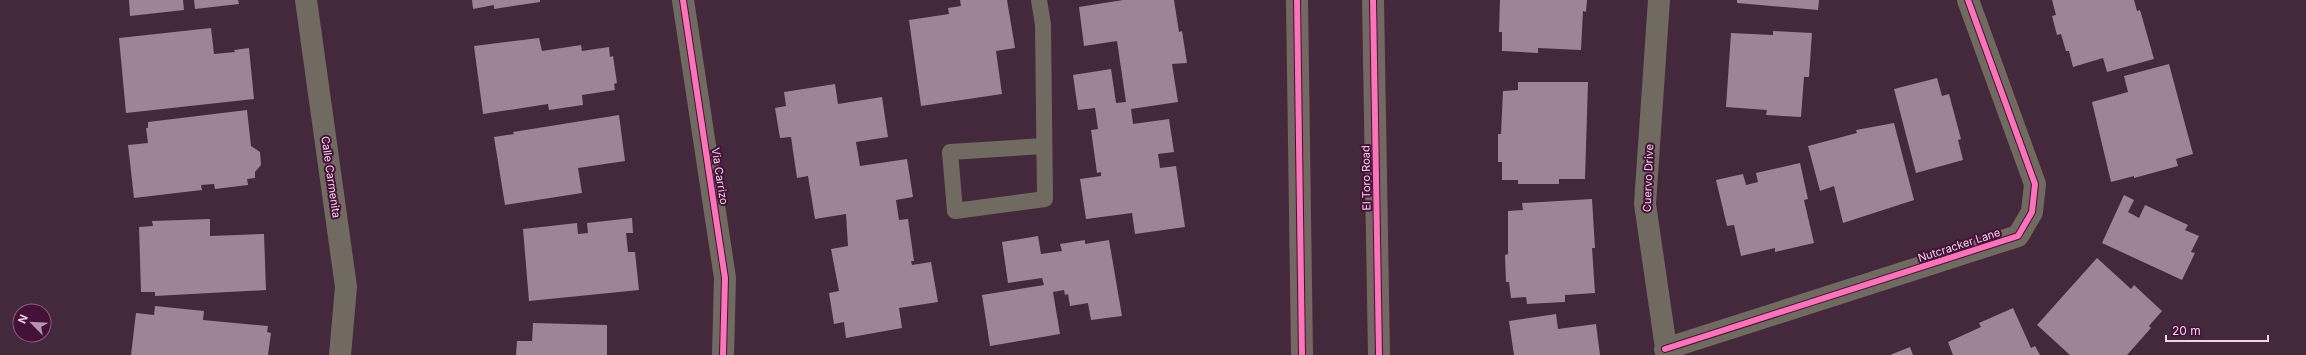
<svg xmlns="http://www.w3.org/2000/svg" width="2306" height="355" viewBox="0 0 2306 355" font-family="Inter,sans-serif">
<rect width="100%" height="100%" fill="#44283c"/>
<path fill="#9e8496" d="M129,0h54l1,10 -54,6z
M194,0h44l1,4 -44,5z
M472,0h68v2l-46,7v-4l-21,4z
M960,0h47l8,48 -19,3 6,43 -81,12 -12,-86 40,-6 -1,-6 13,-2z
M1123,0h51l5,32 3,-1 5,32 -15,1 6,38 -47,7 2,15 36,-5 5,33 -16,2 2,14 16,-2 9,61 -50,7 -3,-21 -46,6 -6,-40 21,-3v-4l-4,1 -6,-43 7,-1 -3,-21 -17,2 -5,-35 38,-6 5,34 10,-1 -9,-61 -33,5 -5,-39z
M1500,0h87l-1,12 -3,-1 -2,39 -43,-2v5l-36,-2v-19h-3z
M1737,0h82l-1,10 -81,-7z
M2052,0h82l3,11 3,-1 14,49 -47,13 -4,-14 -30,9 -4,-16h-3l-5,-17 -4,1 -5,-19 4,-1z
M211,28l3,26 21,-2 -1,-2 15,-2 5,51 -128,14 -7,-75z
M1773,31l39,2 -3,44h-5l-3,40 -35,-2 1,-5 -41,-3 5,-74 42,2z
M539,38l3,13 39,-6 1,6 27,-4 1,10 3,-1 4,27 -3,1 1,6 -33,5 1,10 -34,5 -1,-6 -65,10 -9,-68z
M2169,64l24,90 -17,5 2,7 -44,12v-2l-23,6 -19,-80 36,-10 -4,-16z
M1937,78l5,18 7,-2 12,45 -3,1 5,20 -47,13 -22,-84z
M1518,82h70l-3,97h-26v5h-41v-4h-16v-18h-4v-28h3l2,-43 15,-1z
M835,84l3,20 44,-7 6,40 -32,5 4,24 47,-7 6,38 -17,3 3,20 9,-1 6,42h-3l1,4 19,-3 7,40 -39,6 3,20 -56,10 -2,-16 -10,2 -5,-31 10,-2 -8,-42 17,-3 -2,-32 -31,5 -7,-43 -11,2 -6,-41 -11,1 -5,-30 11,-2 -2,-14z
M247,110l4,36 9,6 1,13 -6,7v6l-8,1 1,6 -33,4 -1,-5 -13,1 1,5 -68,8 -6,-53 20,-2 -2,-15h2v-6z
M619,115l6,46 -47,7 4,25 -77,12 -11,-68 20,-3 -1,-2z
M1894,123l20,77 -71,23 -9,-37 -14,5 -12,-45 49,-13 -1,-3z
M1800,163l8,36 -4,1 10,43 -39,9v-4l-34,8 -7,-31 -7,1 -11,-46 27,-6 3,11 12,-3 -2,-9z
M2124,195l10,5 -6,12 11,6 6,-13 43,20 -3,5 14,6 -8,16 4,1 -13,27 -80,-37z
M1592,199l3,49h-3l3,45 -30,2v7l-38,2 -1,-7 -15,1 -2,-16h-3l-1,-27 3,-1v-43l15,-1 -1,-7z
M632,218l1,15h-7l2,19h7l4,38 -110,11 -6,-72 54,-6 1,11 10,-1 -1,-10z
M210,219v17l54,-2 2,56 -111,6v-4h-14l-2,-65 14,-1 -1,-5z
M1038,236l3,18 21,-3 -2,-7 25,-4v4l24,-4 13,76 -31,4 -3,-17 -18,3 -2,-12 -3,1 -1,-5 -11,2 7,42 -70,12 -8,-51 62,-10 -2,-7 -34,5 -6,-41z
M2097,258l34,31 3,-4 28,26 -13,15 2,2 -24,27h-57l-33,-30z
M155,306l49,5 -1,9 65,6 -1,6 4,1 -3,22h-137l5,-42 18,2z
M2013,308l18,40 4,-2 5,9h-87l-5,-13 33,-15 -2,-4z
M1556,314l2,15 38,-5 4,31h-86l-5,-34z
M533,323l74,2v30h-91l1,-14h15z
M1910,347l3,8h-23z"/>
<g fill="none" stroke-linecap="round" stroke-linejoin="round">
<path stroke="#716a61" stroke-width="16" d="M1039,0l4,25 2,174 -90,12 -5,-59 94,-6"/>
<path stroke="#716a61" stroke-width="22" d="M306,0l40,287 -6,68
M1659,0l-14,204 22,151
M1665,349l353,-113 14,-24 3,-28 -67,-184"/>
<path stroke="#716a61" stroke-width="22" d="M683,0l42,278 -2,77"/>
<path stroke="#756863" stroke-width="22" d="M1297,0l5,355
M1373,0l6,355"/>
<defs>
<path id="cycleway" d="M683,0l42,278 -2,77
M1297,0l5,355
M1373,0l6,355
M1665,349l353,-113 14,-24 3,-28 -67,-184"/>
</defs>
<use href="#cycleway" stroke="#441138" stroke-width="8"/>
<use href="#cycleway" stroke="#fb73b8" stroke-width="6"/>
</g>
<g text-anchor="middle" dominant-baseline="central" stroke-width="4" stroke-linejoin="round" paint-order="stroke">
<g font-size="11" fill="#f4d2e8" stroke="#441138">
<text transform="translate(720 176) rotate(81)">Via Carrizo</text>
<text transform="translate(331 177) rotate(82)">Calle Carmenita</text>
<text transform="translate(1366 178) rotate(-91)">El Toro Road</text>
<text transform="translate(1648 178) rotate(-88)">Cuervo Drive</text>
<text transform="translate(1959 245) rotate(-18)">Nutcracker Lane</text>
</g>
</g>
<g transform="translate(32 323) rotate(294)"><circle r="19" fill="#441138" stroke="#8a5e7e"/>
<path d="M0-3L7 15L0 10L-7 15Z" fill="#b696ac"/>
<text y="-6" font-size="11" font-weight="bold" text-anchor="middle" fill="#f4d2e8">N</text>
</g>
<path d="M2166 335v6h102v-6" fill="none" stroke="#f4d2e8" stroke-width="2"/>
<text x="2172" y="335" font-size="12" fill="#f4d2e8" stroke="#441138" stroke-width="3" paint-order="stroke">20 m</text>
</svg>
